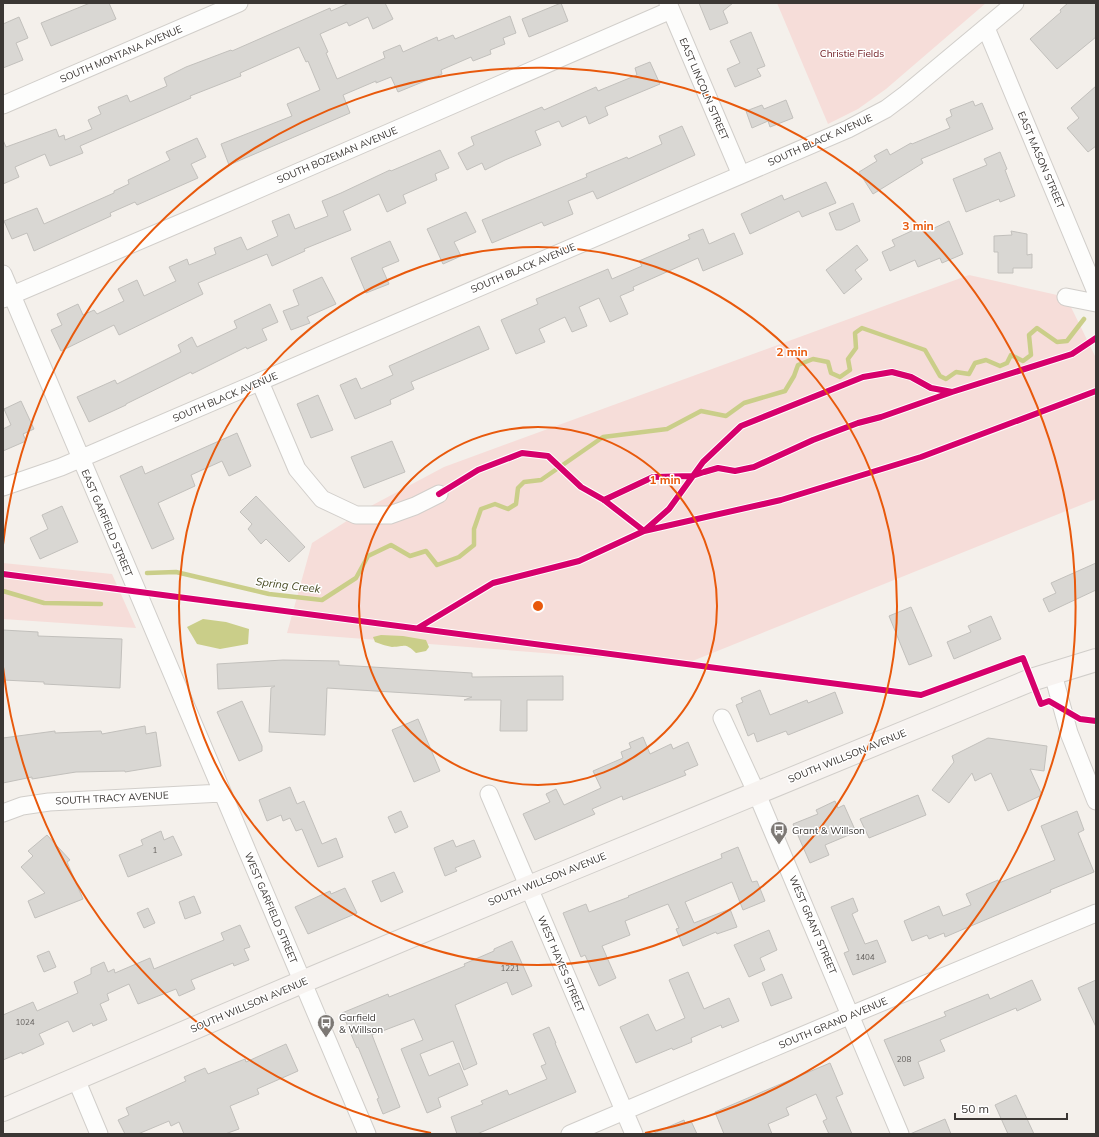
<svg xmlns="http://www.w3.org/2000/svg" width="1099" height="1137" viewBox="0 0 1099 1137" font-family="Mulish,sans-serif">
<rect width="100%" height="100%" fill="#f4f0eb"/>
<path fill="#f6ddd9" d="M777,3h209l-100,86 -28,20 -30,15z
M969,275l97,22 30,61v141l-411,165 -398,-31 25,-90 57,-36 75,-40z
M3,563l109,11 24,54 -133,-9z"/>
<path fill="#cace89" d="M203,619l23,3 23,7 -1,15 -28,5 -23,-5 -10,-17z
M381,635l22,1 23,4 3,7 -3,4 -10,2c-12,-11 -10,-6 -24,-6 -6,-1 -11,-3 -17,-5l-2,-5z"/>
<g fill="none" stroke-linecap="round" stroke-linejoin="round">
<path stroke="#cace89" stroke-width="4.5" d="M147,573l29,-1 93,22 53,6 34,-22 12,-22 23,-11 19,11 16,-5 11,14 22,-8 15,-12v-16l7,-20 14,-5 13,5 8,-5 2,-16 6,-6 17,-2 62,-43 64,-8 34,-18 25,5 18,-13 41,-12 9,-15 4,-11 15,-6 15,3 3,11 9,4 10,-7 -2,-11 8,-11 -1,-15 7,-5 63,22 15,26 6,3 10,-7 13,2 6,-11 11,-3 14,6 7,-3 4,-8 12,6 8,-6 -2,-20 8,-7 20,14 10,-1 17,-22
M3,591l41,12 57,1"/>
</g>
<path fill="#d9d7d3" stroke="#c2c0bc" d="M90,3h19l7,16 -65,27 -10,-23z
M349,3h36l8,16 -20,10 -5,-12 -19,9 -2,-4 -27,12 8,18 -2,1 11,26 48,-21 -2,-6 17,-7 3,7 34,-15 1,4 15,-6 2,4 55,-23 6,17 -13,5 2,6 -15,6 1,4 -18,7 -2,-4 -30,13 1,4 -44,18 -7,-15 -15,6v-2l-33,14 7,18 -121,52 -8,-21 71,-28 -5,-12 33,-14 -12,-29 -2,1 -7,-15 -59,26 1,3 -51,20 1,2 -111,48 3,7 -33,13 -5,-12 -30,13 4,10 -16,7v-44l3,7 50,-18 3,8 5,-2 1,5 27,-11 -4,-9 13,-6 -3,-7 29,-12 3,7 37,-16 -3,-8 22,-11 45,-17 1,1 98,-43 1,3z
M561,3l7,18 -39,16 -7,-18z
M699,3h34l-10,8 5,12 -18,7z
M1068,3h28v34l-39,32 -27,-30 31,-27 -1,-2z
M19,17l9,21 -12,5 7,17 -20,8v-44z
M751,32l14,34 -8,3 4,7 -26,11 -8,-18 13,-6 -10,-22z
M650,62l10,22 -55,23 3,8 -19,9 -3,-8 -24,11 -3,-6 -24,10 6,14 -36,15 -20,10 -3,-7 -15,7 -9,-17 16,-8 -3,-8 71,-30 2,3 52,-23 2,4 39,-16 -2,-7z
M1096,86v60l-8,6 -21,-24 12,-10 -8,-10z
M786,100l7,18 -23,9 -2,-6 -16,7 -6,-17 16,-6 2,4z
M973,101l2,5 7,-3 11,26 -72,30 2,4 -50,31 -14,-22 18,-11 -3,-5 13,-7 3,6 21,-12 1,1 38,-16 -4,-9 6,-3 -2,-6z
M682,126l13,29 -98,44 -4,-8 -25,10 5,13 -29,12 -2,-4 -50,21 -10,-23 105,-43 -1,-3 41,-17 1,2 34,-15 -3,-8z
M197,138l9,19 -15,7 7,14 -61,27 -2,-3 -25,11 1,3 -77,35 -7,-18 -15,6 -8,-18 33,-13 7,16 70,-31v-2l15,-7 -1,-4 42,-20 -4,-8z
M440,150l9,18 -14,6 2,6 -34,15 3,8 -19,9 -8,-18 -36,17 8,19 -47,19 1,2 -33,15 -5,-12 -69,29 5,11 -84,41 -5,-10 -53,26 -10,-21 11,-5 -5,-11 21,-10 5,11 11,-5 3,4 27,-13 -6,-12 19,-9 7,16 32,-15 -7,-14 18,-8 2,6 27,-11 -2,-6 27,-11 6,13 31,-14 -6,-15 17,-7 6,15 33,-13 -6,-15 19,-8 49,-23 1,1z
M1000,152l7,17 -2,1 10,26 -15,6 -1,-3 -33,13 -13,-33 34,-14 -3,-6z
M826,182l10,21 -34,14 -3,-6 -49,23 -9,-20 41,-19 2,5z
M853,203l7,18 -19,9h-5l-7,-17z
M466,212l10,20 -22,10 7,14 -18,8 -16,-35z
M949,221l14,33 -21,9 -2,-5 -22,9 -3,-7 -25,11 -8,-19 13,-6 -3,-6 35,-16 3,6z
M703,229l6,15 25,-11 9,21 -40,17 -5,-13 -65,29 1,3 -14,6 8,18 -18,8 -11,-24 -20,9 8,19 -15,6 -7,-15 -26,12 6,13 -29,12 -15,-34 37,-16 -2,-5 72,-30 4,10 30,-13 -3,-5 51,-22 -2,-4z
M1011,231l16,3v21l5,-1v14h-19v5h-15v-21h-4v-16l18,-1z
M390,241l9,20 -17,7 7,16 -23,9 -15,-35z
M857,245l11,15 -13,10 7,9 -18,15 -18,-24z
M322,277l14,27 -29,13 3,6 -19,7 -8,-19 16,-6 -6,-15z
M270,304l8,18 -16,7 5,11 -20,9 -1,-2 -54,27 -1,-2 -65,32v1l-37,17 -12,-25 38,-17 2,4 64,-32 -3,-7 14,-8 5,10 40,-19 -3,-7z
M479,326l10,23 -78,33 3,7 -24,11 1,4 -36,15 -15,-34 16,-7 5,11 32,-14 -4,-9z
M318,395l15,35 -22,8 -14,-34z
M21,401l13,28 -11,5 3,7 -23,10v-22l8,-4 -7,-16z
M237,433l14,33 -22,10 -7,-15 -31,14 4,11 -37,17 16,36 -22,10 -32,-73 22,-10 3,8z
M392,441l13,31 -41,16 -13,-31z
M256,496l49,51 -16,15 -23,-23 -5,5 -13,-15 4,-5 -12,-12z
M62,506l16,36 -38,17 -10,-21 18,-9 -6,-14z
M1096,563v27l-47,22 -6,-13 13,-6 -5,-10z
M911,607l21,49 -23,9 -20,-49z
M991,616l10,23 -47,20 -7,-17 24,-10 -3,-6z
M3,630l35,2v4l84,3 -2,49 -76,-4v-2l-41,-2z
M283,660l56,1v4l133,8v4l91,-1v24h-36v31h-27l1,-31h-37l8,-3 -145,-9 -2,47 -56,-3 2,-44 4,-2 -57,3 -1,-25z
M760,690l10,25 37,-15 1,3 27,-11 8,21 -55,22 -2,-4 -29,11 -3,-9 -6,3 -12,-31 7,-3 -2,-4z
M242,701l20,45v5l-23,10 -22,-49z
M418,719l22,52 -26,11 -22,-52z
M145,726l1,8 10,-2 5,34 -36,6v-1l-49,1 -44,7v-2l-29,6v-45l52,-7v2l46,-2 1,3z
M643,737l7,17 21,-10 2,5 15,-7 10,23 -14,6 2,4 -63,25 -1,-4 -30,13 3,5 -60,26 -12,-26 27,-12 -4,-8 10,-5 8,16 37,-17 -8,-17 30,-13 -2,-6 10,-4 -2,-5z
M988,738l59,8 -3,25 -14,-2 12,26 -34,16 -17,-38 -16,8 -3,-8 -23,30 -17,-13 22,-28 -2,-6z
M290,787l7,17 7,-3 18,43 14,-6 7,19 -25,10 -16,-38 -6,2 -6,-13 -7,3 -2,-6 -14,6 -8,-21z
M918,795l8,20 -57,23 -9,-19z
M835,801l3,7 6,-3 12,27 -31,13 4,10 -19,8 -17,-39 25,-10 -2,-4z
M401,811l7,16 -13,6 -7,-16z
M1077,811l7,19 -6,3 16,39 -44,18 1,2 -106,45 -1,-4 -15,6 -2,-4 -15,6 -8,-20 35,-15 4,10 28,-11 -5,-11 32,-14 1,3 56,-23 -14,-34z
M161,831l3,9 9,-4 9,19 -54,22 -9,-22 24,-10 -2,-5z
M47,835l23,25 -3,2 16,37 -48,19 -7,-17 17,-8 -24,-26 12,-11 -5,-5z
M453,840l3,7 18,-7 7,17 -26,11 2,3 -12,5 -11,-28z
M738,847l14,35 5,-1 8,20 -22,9 -11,-28 -47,20 9,21 36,-14 7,18 -20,7 -1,-2 -33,14 -7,-17 3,-1 -11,-24 -43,17 5,14 -28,11 14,32 -17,8 -14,-31 -4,2 -18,-44 23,-9 3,8 40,-15 -1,-1 94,-38 -1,-4z
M394,872l9,20 -22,10 -9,-21z
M345,888l12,25 -49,21 -13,-27 35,-16 1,3z
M194,896l7,17 -16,6 -6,-17z
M853,898l5,13 -6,3 13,30 12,-4 9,22 -33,13 -9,-22 5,-2 -18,-44z
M148,908l7,15 -11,5 -7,-15z
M240,925l10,22 -6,2 5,11 -15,6 -1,-3 -42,17 4,9 -16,7 -3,-7 -38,15 -9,-20 -22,10 2,6 -9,4 7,16 -14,6 -1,-3 -19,9 -5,-11 -29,13 5,10 -22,10v-2l-19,8v-45l30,-13 4,9 41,-18 -4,-11 17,-8v-6l13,-6 4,10 6,-3 1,4 35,-15 4,11 70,-29 -3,-7z
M769,930l8,20 -17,8 5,12 -16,7 -15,-32z
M512,941l20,45 -20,9 -5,-13 -52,23 22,59 -13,6 -11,-29 -33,13 9,22 30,-13 9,22 -30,13 3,9 -14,6 -26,-64 22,-9 -9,-21 -42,16 28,72 -17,7 -6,-15 2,-1 -21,-51 -1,1 -15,-35 46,-19 1,3 76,-31 -1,-2 30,-13v-2z
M49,951l7,16 -12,5 -7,-16z
M688,972l16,37 25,-11 10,23 -17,7 -1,-3 -30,13 1,4 -19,8 -1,-2 -36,15 -16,-36 28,-13 8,17 29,-13 -16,-38z
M782,974l10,24 -21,8 -9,-23z
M1032,980l9,20 -24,11 -1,-3 -76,32 5,11 -27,11 6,16 -20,8 -20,-46 62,-24 -2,-4 44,-18 2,5z
M1096,980v47l-18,-39z
M549,1027l7,16h-1l21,49 -99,42h-20l-6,-17 32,-13 -2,-3 26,-11 2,5 38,-16 -6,-13 5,-2 -13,-30z
M286,1044l12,27 -41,18 2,5 -29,12 9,23 -14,5h-41l-5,-12 -8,4 -2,-5 -31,13h-13l-7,-14 11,-5 -3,-7 60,-27 -2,-4 21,-9 3,6 37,-15 1,3z
M830,1063l13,31 -7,3 16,37h-23l-6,-13 4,-2 -11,-25 -30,14 3,7 -21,9 4,10h-48l-9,-22z
M1016,1095l18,39h-26l-13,-29z
M945,1119l6,15h-41z
M684,1120l1,3 6,-2 6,13h-45z"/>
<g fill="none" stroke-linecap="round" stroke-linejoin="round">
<defs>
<path id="street" d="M668,3l73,172
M986,28l110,264
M3,105l236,-102
M3,274l364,860
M1066,297l30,6
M3,299l201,-86 467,-203
M260,382l37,87 25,30 34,16h34l25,-9 24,-12
M3,487l58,-20 787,-338 38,-20 20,-15 109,-91
M1053,674l16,59 27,68
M722,718l35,76 143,340
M489,794l145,340
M3,813l19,-7 27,-4 173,-9
M76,1079l23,55
M570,1134l281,-119 245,-102"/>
<path id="secondary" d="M3,1110l299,-128 227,-95 502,-207 65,-20"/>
</defs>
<use href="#street" stroke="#d1ceca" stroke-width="19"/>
<use href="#secondary" stroke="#d1ceca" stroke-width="24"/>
<use href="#street" stroke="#fdfdfc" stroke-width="17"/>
<use href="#secondary" stroke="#f7f3f0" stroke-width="22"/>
<defs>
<path id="cycleway" d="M439,494l39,-24 44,-17 26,3 33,31 23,13 40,31 137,-31 140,-43 175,-66
M604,500l49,-23 39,-1 12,-4 14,-4 17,3 19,-4 59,-27 45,-17 23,-6 71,-25
M3,574l918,121 102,-37 18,46 8,-3 31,18 16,2
M418,628l75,-45 86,-22 65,-30 25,-22 34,-47 38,-36 122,-49 29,-5 19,5 20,11 21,4 120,-38 24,-16"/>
</defs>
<use href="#cycleway" stroke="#fff" stroke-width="8"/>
<use href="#cycleway" stroke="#d6006c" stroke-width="6"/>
</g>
<g fill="none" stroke="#e8590c" stroke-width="2">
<circle cx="538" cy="606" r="179"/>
<circle cx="538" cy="606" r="359"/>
<path d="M431 1133A538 538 0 0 1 3 667M3 545A538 538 0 1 1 645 1133"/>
</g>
<defs>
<symbol id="bus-pin" viewBox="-11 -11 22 30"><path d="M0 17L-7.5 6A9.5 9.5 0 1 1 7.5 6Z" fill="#7c7874" stroke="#fff"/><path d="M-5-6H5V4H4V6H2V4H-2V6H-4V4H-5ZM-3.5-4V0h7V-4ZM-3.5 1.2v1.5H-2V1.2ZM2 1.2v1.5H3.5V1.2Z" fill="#fff"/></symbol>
</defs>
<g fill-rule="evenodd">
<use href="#bus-pin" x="769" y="820" width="20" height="27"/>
<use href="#bus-pin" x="316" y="1013" width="20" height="27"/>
</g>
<g text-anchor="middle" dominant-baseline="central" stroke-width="3" stroke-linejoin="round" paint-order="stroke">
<g font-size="8" fill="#625f5c">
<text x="155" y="850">1</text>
<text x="865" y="957">1404</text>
<text x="510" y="968">1221</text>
<text x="25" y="1022">1024</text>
<text x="904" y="1059">208</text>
</g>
<g font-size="10" fill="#6b1319" stroke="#fff">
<text x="852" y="53">Christie Fields</text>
</g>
<g font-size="10" fill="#3b3734" stroke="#fff">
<text transform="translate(121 54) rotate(-23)">SOUTH MONTANA AVENUE</text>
<text transform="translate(704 89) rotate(67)">EAST LINCOLN STREET</text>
<text transform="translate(820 140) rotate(-24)">SOUTH BLACK AVENUE</text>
<text transform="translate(337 155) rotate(-23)">SOUTH BOZEMAN AVENUE</text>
<text transform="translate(1041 160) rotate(67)">EAST MASON STREET</text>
<text transform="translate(523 268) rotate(-23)">SOUTH BLACK AVENUE</text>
<text transform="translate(225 397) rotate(-23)">SOUTH BLACK AVENUE</text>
<text transform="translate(107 523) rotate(67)">EAST GARFIELD STREET</text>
<text transform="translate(847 756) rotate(-22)">SOUTH WILLSON AVENUE</text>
<text transform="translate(112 798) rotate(-3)">SOUTH TRACY AVENUE</text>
<text transform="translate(547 879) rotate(-22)">SOUTH WILLSON AVENUE</text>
<text transform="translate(271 908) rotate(67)">WEST GARFIELD STREET</text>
<text transform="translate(813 925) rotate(67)">WEST GRANT STREET</text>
<text transform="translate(561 964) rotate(67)">WEST HAYES STREET</text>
<text transform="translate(249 1005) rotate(-23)">SOUTH WILLSON AVENUE</text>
<text transform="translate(833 1023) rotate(-23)">SOUTH GRAND AVENUE</text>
</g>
<g font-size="10" fill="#3b3734" stroke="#fff" text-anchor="start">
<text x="792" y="830">Grant &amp; Willson</text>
<text x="339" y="1017">Garfield<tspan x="339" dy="12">&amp; Willson</tspan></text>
</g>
<g font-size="11" font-style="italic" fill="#464921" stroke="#fff">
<text transform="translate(288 585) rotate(7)">Spring Creek</text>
</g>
</g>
<circle cx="538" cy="606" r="6" fill="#e8590c" stroke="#fff" stroke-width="2"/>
<g font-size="12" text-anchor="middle" font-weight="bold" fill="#e8590c" stroke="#fff" stroke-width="3" stroke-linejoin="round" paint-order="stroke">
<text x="918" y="230">3 min</text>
<text x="792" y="356">2 min</text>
<text x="665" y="484">1 min</text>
</g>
<rect width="1099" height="1137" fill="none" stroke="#3b3734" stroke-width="8"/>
<path d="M955 1113v6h112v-6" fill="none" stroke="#3b3734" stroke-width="2"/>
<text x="961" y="1113" font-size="12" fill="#3b3734" stroke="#ffffff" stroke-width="3" paint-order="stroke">50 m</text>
</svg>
